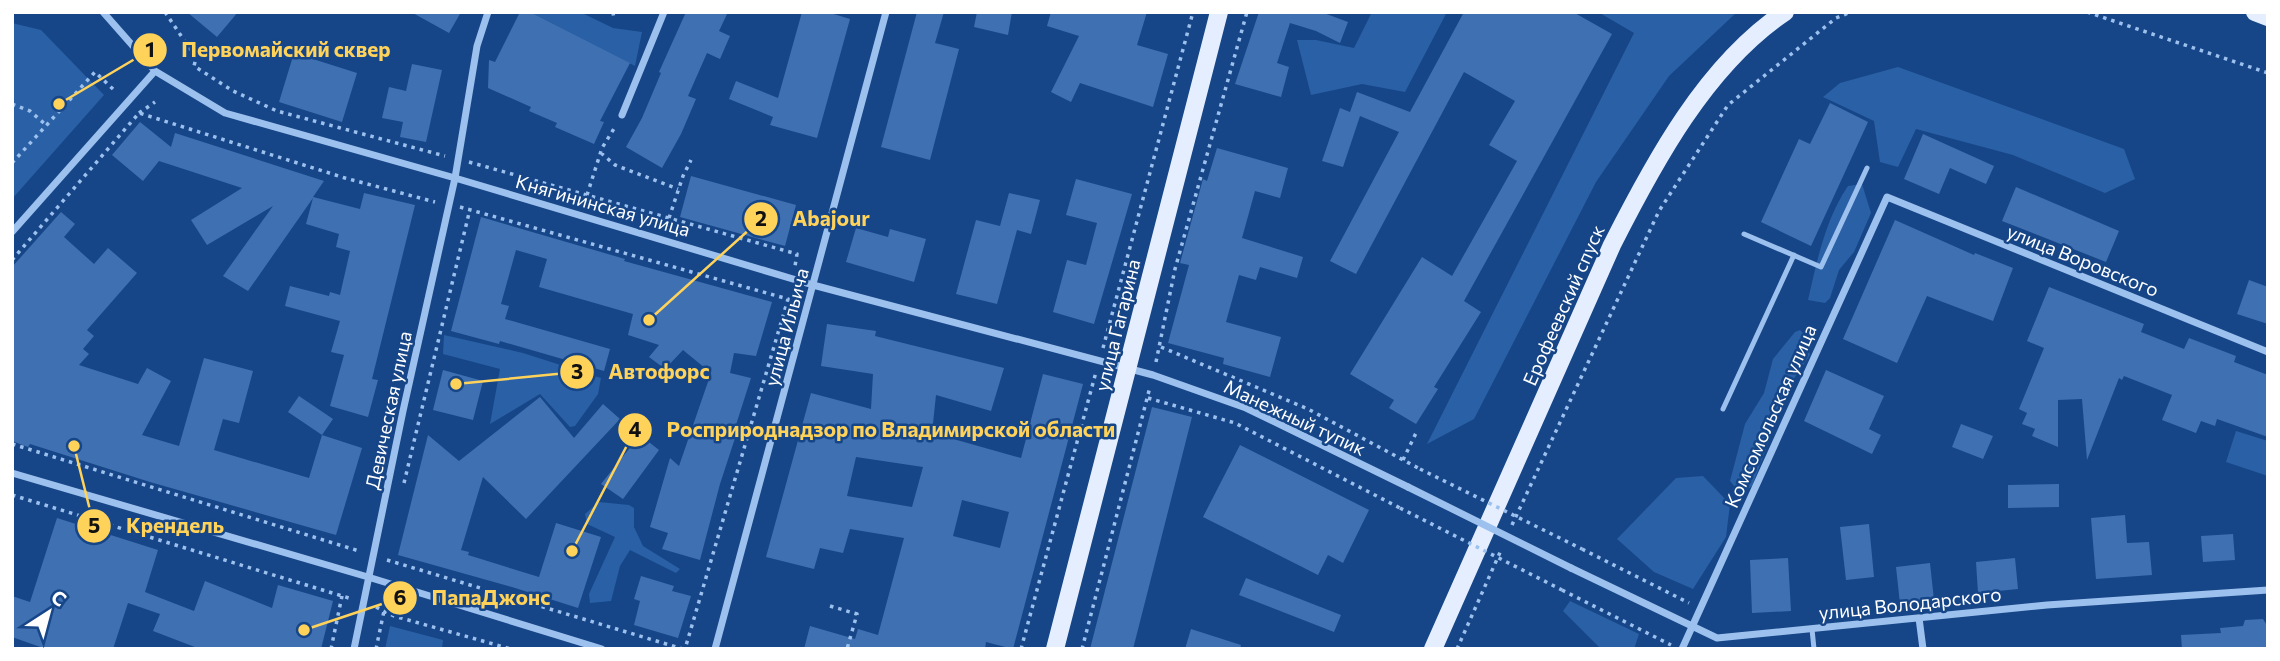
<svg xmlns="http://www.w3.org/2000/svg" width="2280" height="661" viewBox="0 0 2280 661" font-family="Commissioner,sans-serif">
<rect width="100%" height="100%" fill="#164688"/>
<path fill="#2960a6" d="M530,12h50l33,16 29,4 -7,34z
M1372,12h75l-42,80 -43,-8 -51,11 -14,-55h19l38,8z
M1598,12h139l-68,64 -73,106 -122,237 -47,25 207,-411z
M12,23l29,7 63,65 -92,104z
M1898,67l226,82 11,30 -30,14 -92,-38 -97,-26 -18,38 -18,-5 -6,-41 -51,-24 17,-14z
M1862,184l9,29 -17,39 -15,18 -9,28 -5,5 -17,-3c9,-39 17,-80 40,-114z
M1800,330l5,5 5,20 -19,28 -39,103 -8,6 -6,-1 -8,-10 15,-57 19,-31 9,-34 22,-27z
M444,335l79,18 78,25 -3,16 -23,32 -5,1 -30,-33 -50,30 10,-55 -57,-15z
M2236,431l32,10v35l-42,-14z
M1703,476l27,28 -4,33 -33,52 -39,-17 -37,-33 59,-61z
M599,502l30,3 5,3v19l9,19 37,23 -4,4 -46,-23 -10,16 -9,35 -21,2 -1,-9 26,-57 -28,-13 -2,-10z
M1570,601l69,33 -5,15 -35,-2 -36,-36z
M390,626l53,14 -1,9h-57z"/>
<path fill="#3f70b2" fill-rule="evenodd" d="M187,12h51l-21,25z
M411,12h50l-12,21z
M520,12h10l100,51 -30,58 4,1 -10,22 -39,-17 2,-4 -28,-12 2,-4 -43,-19 1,-28 6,2z
M686,12h42l-9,19 11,5 -10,23 -13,-6 -19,43 8,3 -15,35 -19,34 -36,-21 16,-29 19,-45 -2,-1z
M802,12h25l23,7 -33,119 -47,-13 3,-8 -44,-18 7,-18 42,17z
M917,12h27l-9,31 24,6 -29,111 -49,-13z
M977,12h35l-4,23 -34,-8z
M1051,12h96l-10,33 31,9 -15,53 -73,-24 -9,19 -20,-10 28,-56 -32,-10z
M1259,12h62l27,10 -8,21 -24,-12 -26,-8 -13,40 12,4 -8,30 -46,-13z
M1464,12h109l39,22 -148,267 17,11 -47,75 4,2 -22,35 -27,-16 5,-8 -44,-26 72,-117 30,19 65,-115 -28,-16 26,-44 -51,-29 -108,202 -26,-13 69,-129 -39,-16 -17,51 -21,-6 18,-53 10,4 7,-20 53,20z
M294,53l63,20 -15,49 -63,-20z
M412,64l30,6 -16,72 -26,-5 3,-15 -21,-4 7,-31 17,4z
M1830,103l38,19 -57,124 -50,-24 38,-83 11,5z
M140,122l31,25 4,-14 149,48 -11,16 47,12 4,-16 51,12 -43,174 6,1 -10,37 -38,-11 14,-51 -13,-3 9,-31 -55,-15 5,-20 39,10 1,-4 10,3 10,-44 -14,-4 3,-13 -33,-10 7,-26 -65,93 -25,-15 50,-70 -66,39 -16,-25 51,-32 -83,-27 -16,20 -31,-26z
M1923,134l71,32 -8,18 -36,-16 -11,26 -35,-15z
M1217,148l71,20 -8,30 -25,-7 -13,47 61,19 -6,21 -37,-11 -4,13 -17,-5 -13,47 55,15 -11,40 -47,-13 1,-6 -56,-15 21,-78 -9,-2 23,-84 4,2z
M691,176l105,29 -11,41 -105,-29z
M1076,179l56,15 -38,130 -41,-12 14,-52 19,5 11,-42 -31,-8z
M2016,187l103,44 -13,31 -104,-41z
M1009,193l31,7 -9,34 -14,-4 -20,74 -41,-10 20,-74 24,6z
M61,212l14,12 -11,13 30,27 14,-16 29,25 -50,57 7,6 -11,13 6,5 -10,11 59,19 9,-16 24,13 -29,54 37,11 25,-88 49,13 -14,52 -16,-4 -9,31 95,28 13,-43 40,13 -26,87 -186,-53 -120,-38 -2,3 -16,-6v-174z
M481,217l144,42 -1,2 148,41 -16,54 -22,-3 -4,20 21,5 -17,53 3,1 -17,52 -20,76 -38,-11 6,-16 -18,-6 20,-69 9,8 32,-93 -28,-23 -18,19 -16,-12 10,-12 -31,-10 5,-21 -94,-27 8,-28 -31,-9 -15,54 8,2 -4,13 105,30 -6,22 -104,-30 -1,3 -48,-13z
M1895,220l79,35 1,-2 38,15 -20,53 -66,-25 -30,67 -54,-24z
M856,228l32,9 2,-8 36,10 -12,43 -68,-20z
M2249,280l19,7v37l-31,-10z
M2049,287l95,37 -3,8 43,17 5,-11 47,18 -2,6 34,13v62l-51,-18 -2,7 -14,-5 -5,12 -34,-13 10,-25 -48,-19 -2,4 -3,-2 -32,82 -5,-61 -24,1v47l-26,-11 3,-7 -13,-5 5,-11 -8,-4 25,-61 -17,-7z
M827,324l49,7 -1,5 129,32 -13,43 -55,-16 -4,38 89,25 22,-84 40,10 -70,265 -27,-7 -1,7h-181l6,-23 45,13 3,-10 20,6 26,-97 -54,-9 -7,24 -23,-5 -6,21 -48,-12 45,-164 60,16 2,-35 -52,-8zM856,457l67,10 -11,40 -65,-11zM962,500l47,12 -9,36 -47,-12z
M443,370l40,11 -10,39 -40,-10z
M1826,370l58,26 -15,33 12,6 -9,19 -68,-33z
M299,396l34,23 -11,16 -34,-23z
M540,397l34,41 29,-34 17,15 -94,100 -43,-42 -22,73 8,2 -1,3 71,22 17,-54 45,14 -23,71 -66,-21 -114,-32 30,-120 31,26z
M1152,407l40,10 -48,189 -11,43h-43z
M1961,424l32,12 -10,23 -31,-12z
M640,435l19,15 -36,49 -22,-15z
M1240,445l129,65 -26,53 -15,-8 -10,20 -115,-58z
M2059,484v23l-51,1v-23z
M2125,515l2,28 22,-1 3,33 -56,4 -5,-61z
M57,518l101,32 -13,42 49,19 11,-30 67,27 6,-23 55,16 -12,48h-121l-47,-18 7,-17 -32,-11 -15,46h-67l-34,-12v-41l18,6z
M1869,524l5,53 -28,3 -6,-53z
M2233,534l2,26 -32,2 -2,-26z
M1788,558l3,53 -39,2 -2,-53z
M2015,558l3,31 -40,4 -2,-31z
M1930,563l4,37 -34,4 -4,-37z
M641,576l33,10 -2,5 19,5 -13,42 -44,-13 6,-24 -6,-2z
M1246,578l95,37 -7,17 -95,-37z
M2263,619l5,8v22h-86l-1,-14 40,-2 -1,-5 23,-2 2,-6z
M1191,629l50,16 -1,4h-55z"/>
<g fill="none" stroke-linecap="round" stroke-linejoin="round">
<path stroke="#9dc1ee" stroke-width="3.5" stroke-dasharray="3.5 5" stroke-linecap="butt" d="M165,12l31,46 -2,8 39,25 44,20 168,45
M613,12l1,8
M2087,12l181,61
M12,104l18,7 16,14
M139,113l16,-11
M601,153l14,12 63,24
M469,162l328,92 -2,12
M12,163l83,-91 19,18
M587,195l15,-47 13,-21
M460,207l328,92 -103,350
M669,218l14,-42 8,-16
M12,260l127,-147 206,65 90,24
M1161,347l147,62 112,60
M1103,348l90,-336
M1156,362l19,-93 72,-257
M1148,398l87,25 165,85
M12,444l347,107
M1403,460l13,-27
M404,483l66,-274
M12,495l340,104
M1512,525l147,-314 69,-106 108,-87 15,-6
M1582,549l107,54
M387,560l296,89
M1562,590l109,55
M830,606l27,8 -10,35
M376,607l18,9 117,33
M331,649l11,-53
M376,649l8,-38
M1021,649l75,-277
M1082,649l68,-262
M1457,649l45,-101"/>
<path stroke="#9dc1ee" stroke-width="5" d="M1744,234l77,33 46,-99
M1723,409l71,-154
M1812,629l2,20"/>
<path stroke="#9dc1ee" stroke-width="7" d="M103,12l52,59 70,42 230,65 358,107 340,90 93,33 162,79
M622,115l42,-103
M12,232l143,-161
M12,473l356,104 234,72
M1571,568l146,70 330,-33 221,-15
M1919,618l4,31
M354,649l49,-238 52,-233 22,-132 11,-34
M715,649l171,-637
M1682,649l205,-452 381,155"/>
<path stroke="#e4eeff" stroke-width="18" d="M2255,12l13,5
M1055,649l164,-637
M1433,649l179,-404c42,-83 94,-180 173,-233"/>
<path stroke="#9dc1ee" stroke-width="3.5" stroke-dasharray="3.5 5" stroke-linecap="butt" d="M1420,469l162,80
M1400,508l162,82"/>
<path stroke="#9dc1ee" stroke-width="7" d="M1408,487l163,81"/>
</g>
<g text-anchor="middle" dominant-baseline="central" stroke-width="5" stroke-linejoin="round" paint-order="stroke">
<g font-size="19" fill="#fff" stroke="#164688">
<text transform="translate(603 205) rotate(16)">Княгининская улица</text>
<text transform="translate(2083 260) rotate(22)">улица Воровского</text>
<text transform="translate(1563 305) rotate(-66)">Ерофеевский спуск</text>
<text transform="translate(1117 325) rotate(-76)">улица Гагарина</text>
<text transform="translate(786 327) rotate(-75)">улица Ильича</text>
<text transform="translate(388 410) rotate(-78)">Девическая улица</text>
<text transform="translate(1770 416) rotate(-66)">Комсомольская улица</text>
<text transform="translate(1295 417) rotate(25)">Манежный тупик</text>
<text transform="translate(1910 603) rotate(-6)">улица Володарского</text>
</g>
</g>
<path fill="none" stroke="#ffd25a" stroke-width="2.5" d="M59 104L150 50M649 320L761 219M456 384L577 372M572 551L635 430M74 446L94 526M304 630L400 598"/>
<g fill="#ffd25a" stroke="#164688" stroke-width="2.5">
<circle cx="59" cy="104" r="7"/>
<circle cx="649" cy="320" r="7"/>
<circle cx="456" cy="384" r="7"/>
<circle cx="572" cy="551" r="7"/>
<circle cx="74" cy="446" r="7"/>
<circle cx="304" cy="630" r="7"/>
<circle cx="150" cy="50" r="18"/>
<circle cx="761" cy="219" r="18"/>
<circle cx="577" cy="372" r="18"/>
<circle cx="635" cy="430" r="18"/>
<circle cx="94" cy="526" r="18"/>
<circle cx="400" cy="598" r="18"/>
</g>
<g font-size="21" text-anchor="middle" font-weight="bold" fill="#111">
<text x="150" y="57">1</text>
<text x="761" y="226">2</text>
<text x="577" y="379">3</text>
<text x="635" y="437">4</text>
<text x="94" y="533">5</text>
<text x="400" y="605">6</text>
</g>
<g font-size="21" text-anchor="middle" font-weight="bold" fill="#ffd25a" stroke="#164688" stroke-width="5" stroke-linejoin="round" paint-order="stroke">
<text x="286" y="57">Первомайский сквер</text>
<text x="831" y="226">Abajour</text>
<text x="659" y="379">Автофорс</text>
<text x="891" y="437">Росприроднадзор по Владимирской области</text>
<text x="175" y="533">Крендель</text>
<text x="491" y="605">ПапаДжонс</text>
</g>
<rect width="2280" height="661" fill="none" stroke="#ffffff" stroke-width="28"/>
<g transform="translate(49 612) rotate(36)" stroke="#164688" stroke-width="5" paint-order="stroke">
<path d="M0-5L12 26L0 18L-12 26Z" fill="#ffffff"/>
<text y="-10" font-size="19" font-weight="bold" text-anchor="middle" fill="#ffffff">С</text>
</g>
</svg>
